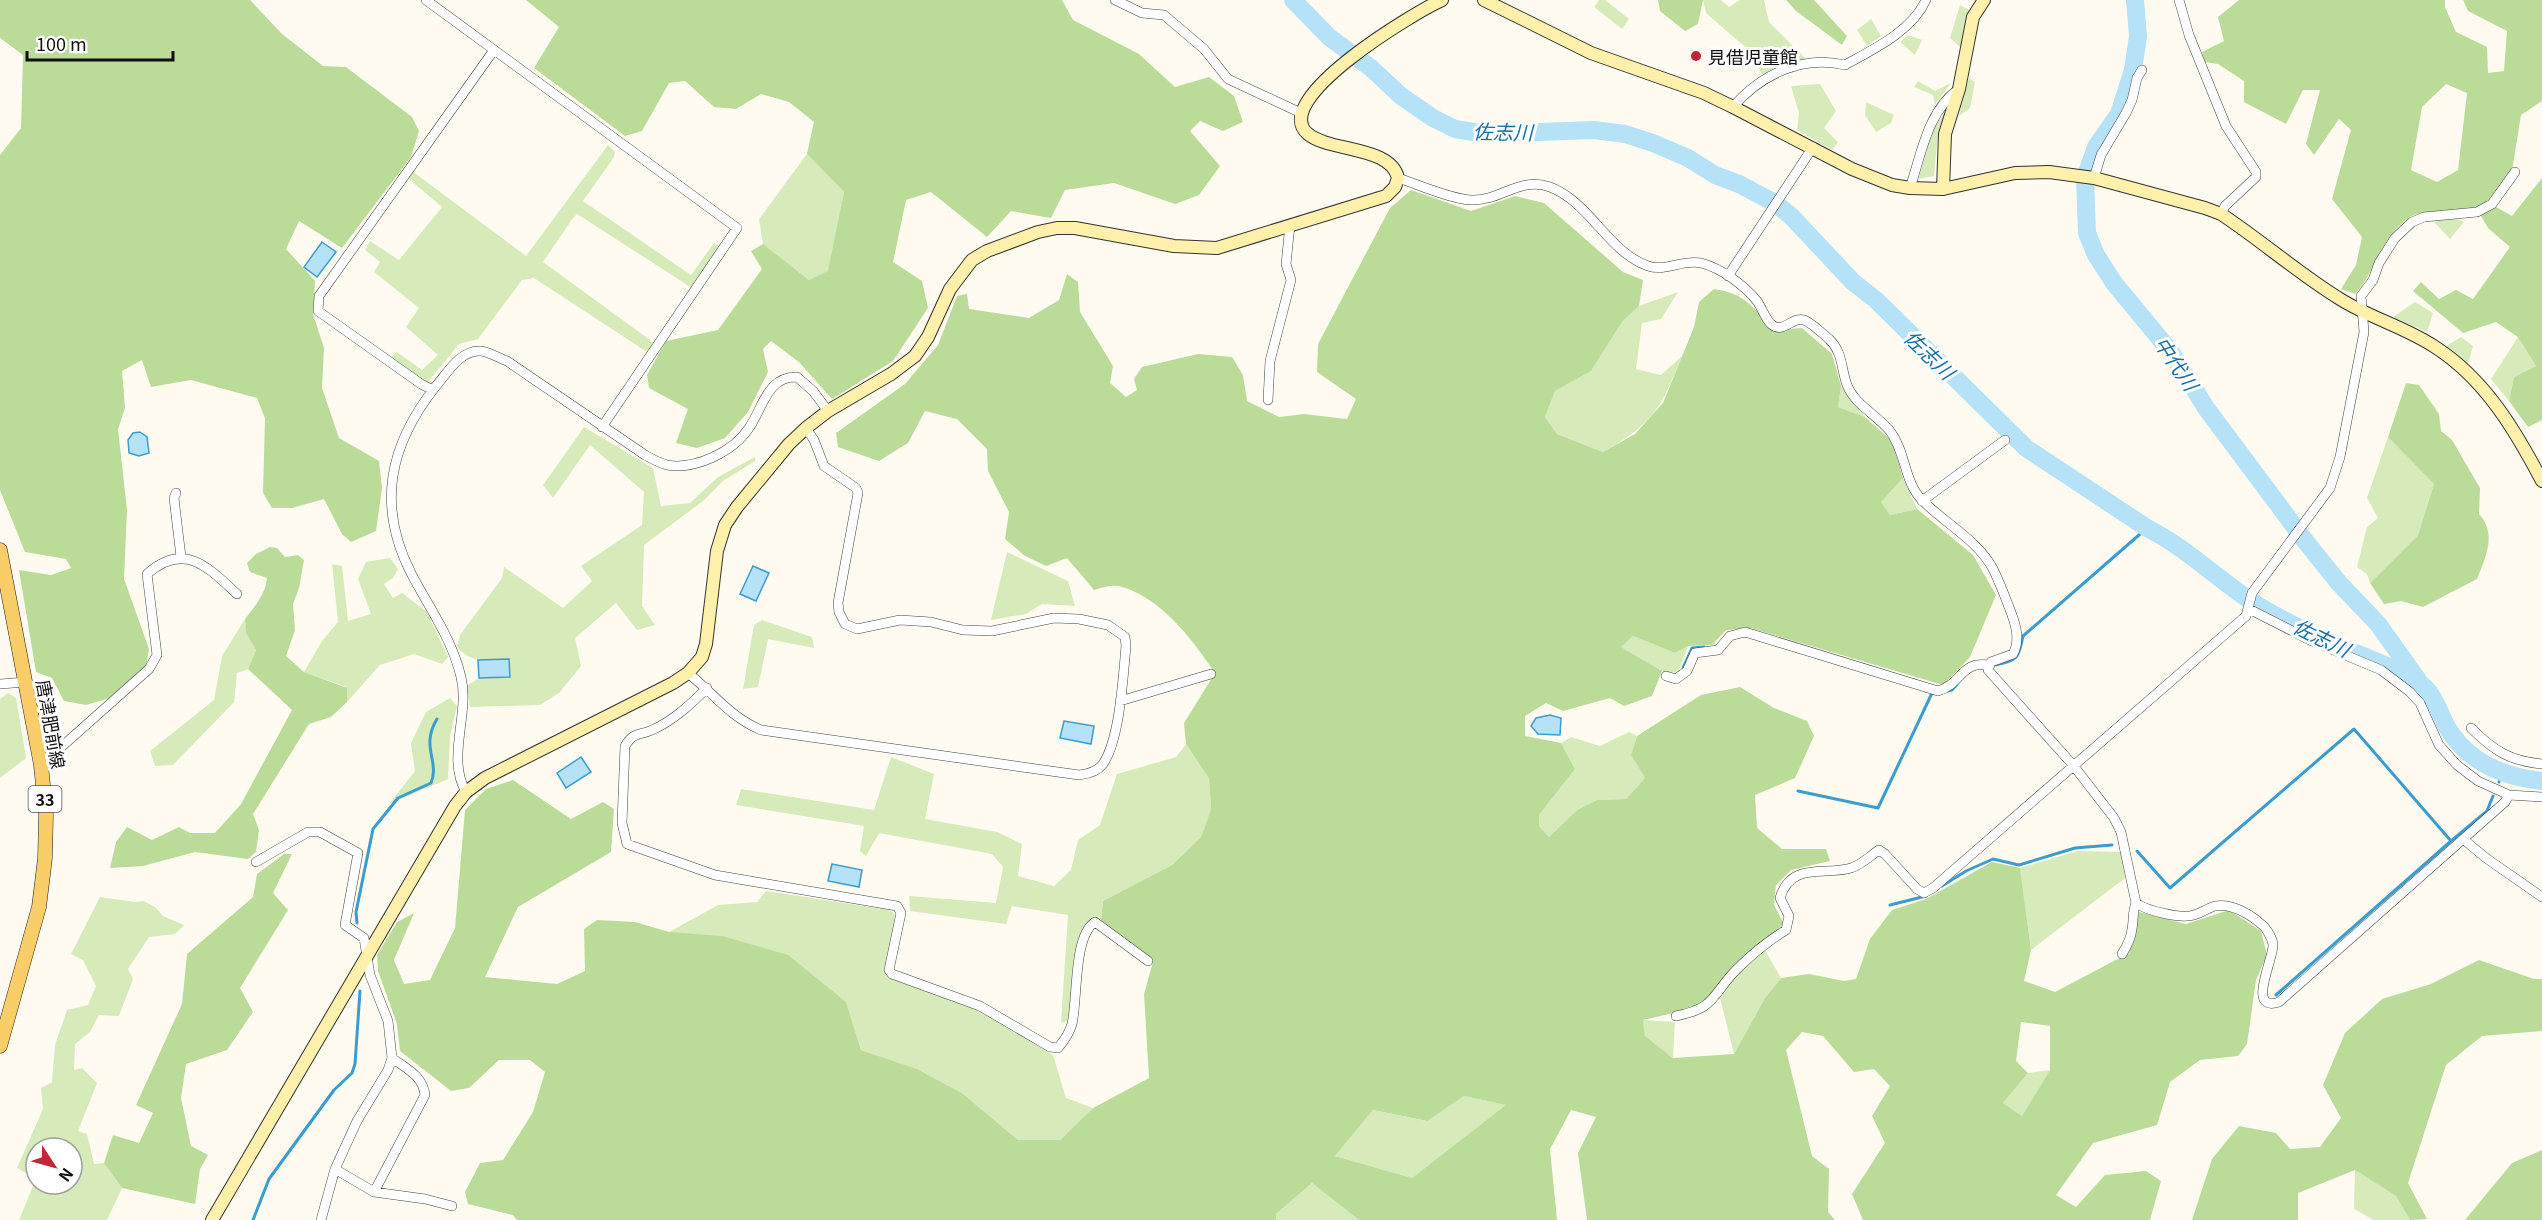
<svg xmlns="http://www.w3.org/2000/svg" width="2542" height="1220" viewBox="0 0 2542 1220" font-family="Georgia,'Noto Sans JP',serif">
<rect width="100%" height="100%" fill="#fffbf1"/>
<path fill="#d6eaba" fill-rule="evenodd" d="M1599,0h6l24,19 -7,10 -28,-22z
M1703,0h18l8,7 11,-7h24l5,22 38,38 -11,2 -12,-10 -11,10 6,5 -17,8 -11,-23 -45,-39z
M1960,5l9,5 -9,37 -10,-9z
M1871,19l10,17 -14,10 -10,-16z
M1908,35l14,5 -7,15 -15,-13z
M1969,78l6,4 -5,26 -11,8z
M1918,81l17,10 16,-8 -16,22 -2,-10 -19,-8z
M1820,84l16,27 -12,17 14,14 -6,8 -35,-20 2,-17 -8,-27z
M1866,102l28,13 -3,8 -15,9 -11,-17z
M1945,113l-7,19 -4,44 -16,3 16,-52z
M608,145l7,7 -1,5 -31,44 108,74 23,-32 7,4 -29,41 -115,-74 -4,4 -30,44 103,75 7,6 -6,9 -113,-74 -12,2 -44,59 -19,5 -32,39 -37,-25 7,-6 25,18 16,-15 -32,-28 13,-19 -45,-36 6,-10 -15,-12 5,-9 29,19 43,-53 -33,-28 3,-8 114,85z
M807,154l37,38 -15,79 -20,9 -46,-36 -4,-25z
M2451,216l13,6 -14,17 -16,-17z
M1678,292l-17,27 -19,4 -6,46 25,6 21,-19c-21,52 -28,67 -79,96l-46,-18 -12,-17 10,-26 36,-20 31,-49 17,-16z
M2415,302l18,11 -6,19 -34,-15z
M2461,337l12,9 -5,18 -22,-18z
M2518,337l18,29 -22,11 -5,24 -18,-22z
M1841,386l24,31 -27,-10z
M584,427l69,41 8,38 29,-3 28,-26 37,-20v4l-32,20 -20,20 -59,44 -2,61 13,19 -18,5 -21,-27 -41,35 6,28 -22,27 -19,12 -70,2 -3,-21 12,-8 31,-1 -1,-18c-21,1 -38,5 -52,-12l3,-12 42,-57 2,-11 59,41 29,-27 -11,-15 61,-41 2,-33 -54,-47 -37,53 -10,-13z
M2388,437l46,47 -16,51 -48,48 -3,-9 -10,-7 10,-40 11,-9 -11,-20z
M1903,478l14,31 -27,6 -9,-13z
M1007,552l61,29 7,25 -33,-2 -16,10 -35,6z
M390,558l8,11 -5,9 -9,6 9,14 9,-5 25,19 21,45 -6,7 -28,-10 -34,11 -33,37 -1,-15 -42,-15 18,-31 16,-19 -6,-58 10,2 6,55 23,-7 -13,-35 8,-17z
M245,619l1,14 10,17 -8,19 -11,4 -3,29 -61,63 -18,1 -5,-15 64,-51 8,-44z
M762,620l50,17 2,11 -46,-9 -10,48 -15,2 11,-64z
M1633,636l42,17 13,-7 -10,27 -16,-2 -41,-24z
M8,693l8,5 10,60 -26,20v-79z
M450,698l7,8 -7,30 -2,43 -59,25 26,-33 -4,-28 15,-31z
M1629,732l8,4 -6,19 14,23 -19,21 -29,1 -20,10 -28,27 -10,-11v-11l36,-46 -14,-26 10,-6 29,9z
M1186,744l23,33 2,32 -10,28 -29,28 -69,36 -2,19 -21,13 -11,87 -8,3 7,-108 -56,-9 -6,18 -96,-13 -1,-15 87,7 7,-36 -11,-13 -113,-21 -13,23 -6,-5 4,-25 -128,-21 5,-16 133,21 17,-53 43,17 -9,45 72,13 25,12 -4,32 36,10 17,-16 7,-30 22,-15 17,-51 59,-17z
M2078,851l44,1 3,26 -94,72 -11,-82z
M766,891l124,19 5,5 -9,60 91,35 76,45 13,43 27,10 -33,32h-42l-56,-47 -45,-24 -56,-19 -15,-48 -177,-70 49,-27 39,-3z
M100,897l35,5 8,-1 12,6 8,9 21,9 -9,9 -26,3 -21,32 5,10 -14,37 -20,-1 -9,17 -15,12 -1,26 8,-2 15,15 -19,48 9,3 7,30 10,-1 18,25 -15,32h-88l17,-41 -19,-11 26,-59 -2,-21 11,-6 3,-37 12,-35 21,-5 8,-19 -13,-26 -12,-6zM36,1148h36v36h-36z
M1765,950l16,28 -16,20 -31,56 -14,-56 15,-23z
M1643,1020l32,2 -2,36 -28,-22z
M2050,1070l-28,46 -19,-13 25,-30z
M1464,1096l43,9 -95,73 -77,-22 38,-46 53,11z
M2355,1170l41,26 14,24h-36l-20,-11z
M1312,1183l47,37h-83v-6z"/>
<path fill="#bbdb99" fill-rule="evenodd" d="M0,0h250l32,34 41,32 23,1 66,50 7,14 -8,26 -69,91 -43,-27 -13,28 29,32 -2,33 11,34 -2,40 17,50 40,23 3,27 -6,43 -25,11 -9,-8 -18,-35 -32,9h-20l-9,-15 2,-75 -8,-20 -66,-18 -40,7 -9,-27 -20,11 3,37 -7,21 9,81 -3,69 25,70 -3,17 -36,32 -24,7 -22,-4 -12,-23 -16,-6 -17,-102 32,5 20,-7 -5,-9 -41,-7 -25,-62v-335l21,-27 2,-73 -23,-17z
M526,0h536l11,20 66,34 36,33 34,-10 25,19 9,26 -20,9 -23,-10 -10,10 30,35 -21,29 -24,9 -61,-21 -49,7 -14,28 -40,-7 -24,26 -56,-45 -25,8 -13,62 29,19 6,27 -35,53 -61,38 -33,-37 -28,-21 -8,8 5,23 -20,40 -23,26 -28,10 -21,-5 12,-34 -39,-21 -2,-13 19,-34 52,-11 44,-61 -11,-18 12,-7 46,36 19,-9 16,-79 -37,-38 7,-32 -25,-20 -28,-8 -25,15 -22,-2 -29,-26 -16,2 -27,48 -17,5 -91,-68 25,-41z
M1658,0h45l-5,24 -13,7 -25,-20z
M1786,0h28l33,36 -5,9 -46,-34z
M2239,0h206v7l11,25 31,15 1,26 16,-2 3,-40 -39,-20 -5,-11h79v101l-21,14 -9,56 -23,32 23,13 30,-38v242l-14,7 -19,-26 5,-24 22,-11 -18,-29 -22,-15 -33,11 -50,-42 8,-9 18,17 17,-9 17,9 37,-52 -22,-19 -11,-19c-13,1 -55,2 -65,7 -29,16 -36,55 -57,78l-14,-5 15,-24 6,-28 -30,-38 19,-69 -12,-11 -25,36 -8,-11 14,-54h-17l-17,34 -42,-22v-21l-26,-17 -13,-2 -3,-10 22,-11 -6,-24zM2446,84l21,9 -9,77 -21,12 -26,-12 11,-63z
M1411,190l60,21 44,-15 29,7 79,69 20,8 -4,26 -17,16 -31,49 -36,20 -10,26 12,17 46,18 32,-18 28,-31 31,-76 5,-25 15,-13c31,4 40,19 59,41l29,-2 30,26 9,32 -3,21 27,10 27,24 11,37 -22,24 9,13 27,-6 56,46 23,40 -26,62 -27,28 -193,-57 -24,2 -14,15 -24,1 -13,7 -42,-17 -12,11 41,24 -10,25 -28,10 -14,-8 -47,13 -17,-8 -21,13v20l36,7 14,26 -36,46v11l10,11 28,-27 20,-10 29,-1 19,-21 -14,-23 6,-19 64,-41 39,-8 34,21 33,13 7,15 -19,42 -40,17 2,33 25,21h44l4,12 -39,9 -15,15 -2,20 10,19 -52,43 -21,27 -16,14 -52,12 2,16 28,22 61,-4 31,-56 16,-20 28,-4 35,7 12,-2 14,-40 22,-29 34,-11 66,-37 28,6 11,82 -7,31 31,11 74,-39 10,-41 47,12 43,-14 32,21 6,24 -11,25 -9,64 -9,12 -38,4 -30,22 -13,43 -64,18 -37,52 20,12 29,-32 41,-4 15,10 -11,39h-287l-11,-26 33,-51 -13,-27 18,-30 -16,-17 -20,3 -31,-36 -21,-4 -16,18 26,106 17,13 -1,43 7,8h-248l-9,-67 18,-36 -25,-7 -21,39 7,71h-198l-47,-37 -36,31v6h-759l-4,-5 -45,-11 -3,-12 15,-29 23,-3 30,-48 12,-40 -15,-12h-31l-30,28 -18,3 -51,-40 -3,-27 -19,-53 -1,-16 20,-33 17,-9 -20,47 10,24 26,-4 25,-52 10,-118 21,-21 27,-9 58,39 32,-17 11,7 -3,43 -93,55 -33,70 72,7 28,-13 -1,-42 13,-9 38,2 34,10 53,4 66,19 58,47 15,48 56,19 45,24 56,47h42l33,-32 56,-30 -5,-84 9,-32 -52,-42 2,-19 69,-36 29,-28 10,-28 -2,-31 -23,-34 -2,-21 31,-50c-22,-33 -56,-78 -97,-87 -7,-1 -17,2 -24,4l-27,-32 -21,8 -21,-10 -20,-17 4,-27 -21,-41 -1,-22 -30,-30 -32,-8 -17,32 -29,18 -41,-14 -2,-14 69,-49 33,-39 19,-49 10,-2 2,15 60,9 30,-18 8,-26 11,8 2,30 33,54 -3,17 16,14 11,-7 -3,-11 8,-12 56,-13 34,3 11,18 4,26 32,16 25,-3 43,5 9,-20 -39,-27 1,-28 72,-136zM2021,1022l29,4v44l-28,46 -19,-13 25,-30 -12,-12zM1464,1096l42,9 -94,73 -77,-22 38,-46 54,11z
M2406,383l13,2 20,29 2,17 11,9 28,48 -1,26c18,20 7,42 -2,65l-54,28 -22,-6 -17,3 -14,-21 48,-48 16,-51 -46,-47z
M270,547l7,1 8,9 13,-2 6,5 -5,28 -6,16 2,26 -9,26 18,16 43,16v14l-16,15 -22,7 -56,90 6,16 -3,22 -8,7 -53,-7 -52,14 -33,2 6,-26 11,-15 25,13 27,-13 11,6h25l26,-29 51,-94 -44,-41 8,-19 -10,-17 -1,-14c9,-12 21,-25 22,-41l-17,-6 -3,-9 9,-9z
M284,854h8l-19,39 15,17 -48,78 13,24 -26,38 -41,14 -5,34 10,48 17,9 -8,14 -5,35 -73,-16 -18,-25 9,-28 26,8 14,-30 -17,-8 46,-101 5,-50 66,-57 4,-23z
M2479,960l55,19h8v52l-60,5 -36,29 -38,118 19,36 -17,1 -14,-24 -41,-26 -57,23v27h-106l20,-61 27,-33 37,7 14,16 30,-2 21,-29 -18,-33 22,-52 37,-34 49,-15z
M2542,1150v70h-77l47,-57z"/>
<path fill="#b5e2f7" stroke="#3b9dcf" stroke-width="1.5" d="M322,242l14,10 -19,25 -13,-10z
M140,432l7,5 2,16 -10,3 -10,-3 -1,-13 5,-7z
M753,566l16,7 -13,28 -16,-7z
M509,659l1,18 -31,1 -1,-18z
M1550,715l11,3 -1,17 -22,-1 -7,-8 5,-8z
M1064,721l30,5 -3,18 -31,-6z
M581,757l10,15 -25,16 -9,-15z
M832,864l30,6 -3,17 -31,-6z"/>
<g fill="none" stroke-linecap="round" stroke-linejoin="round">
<path stroke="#3b9dcf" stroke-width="3" d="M1995,665c22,-4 24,-7 28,-29l124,-108
M1683,668l9,-20 12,-1
M1947,691l5,-1 6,-7
M2499,782l2,-9
M1798,791l80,17 54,-115h3
M2137,851l33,37 184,-159 97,112 36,-30 6,-15
M1942,886l24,-15 27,-12 26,6 56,-17 37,-3
M1890,905l36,-9
M357,923l-1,-11 17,-83 25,-31 33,-15c9,-22 -11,-36 6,-64
M2276,995l175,-154
M253,1220l16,-41 65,-89 18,-17 3,-9 5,-73"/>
<path stroke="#b5e2f7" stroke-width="18" d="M1293,0l36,37 42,31 30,28 32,22 22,11 31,5 108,-4 31,4 28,9 35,15 27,17 24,9 36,19 16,13 62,66 23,18 150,148 121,80c42,21 75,56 115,80 32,19 65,33 99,47 19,8 39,16 57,27 17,11 20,29 29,45 21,36 57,50 95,54
M2135,0l3,36 -5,34 -14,44 -23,33 -11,31 2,55 9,22 18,28 57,69 35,56 100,134 33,41 39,41 40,56"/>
<defs>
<path id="street" d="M426,0l311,228 -135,199
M1115,0l27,13 22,2 40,34 24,30 73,34
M2179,0l10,35 37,91 30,46v5l-31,29 -4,8
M1733,107c28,-33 70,-52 112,-42 29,-16 67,-34 81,-65
M1398,178c19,6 55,22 74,22 28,1 49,-24 78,-13 40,15 58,65 98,79 18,6 35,-7 53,-3 20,5 43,22 56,38 5,7 8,17 14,23 12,11 21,-8 33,-4 8,3 19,14 25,19 14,13 12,30 18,46 8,20 30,30 43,46 16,21 14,51 32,69 22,23 56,40 71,69 6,12 11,25 16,38 6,15 12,32 4,47l-22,8 -3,8 85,95 41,53 7,14 15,71c11,8 45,16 58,12 7,-2 14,-7 21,-9 16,-3 35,8 46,18 5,3 11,14 12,20 2,12 -28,69 6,58l226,-200 4,-7
M2094,178l7,-23 25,-42 6,-13 5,-22 5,-8
M1910,188c11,-33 18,-78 49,-99
M1728,276l85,-129
M433,390l-12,-6 -103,-73 1,-15 175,-246
M1268,400l2,-39 21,-81 -5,-16 4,-39
M176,493l-2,5 7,59
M1922,501l83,-61
M2249,609l63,32 69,29 29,22 10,11 19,42 18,20 21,16 31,14 33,2
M688,673c26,21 42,44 73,57l318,45c9,-1 18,-3 24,-11 17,-25 20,-87 23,-118l-1,-9 -17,-12 -29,-6 -25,-1 -62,13 -29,-1 -32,-8 -31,-2 -43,9 -12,-5 -6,-12 -1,-9 20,-110 -2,-5 -32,-22 -10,-26 -8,-12
M1666,676l10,3 11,-8 8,-18 23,-3 12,-14 15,-4 193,59c24,-7 22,-30 51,-26
M0,684l26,-2
M707,688c-16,16 -34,33 -55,42 -13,6 -18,1 -27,16l-3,77 5,21 88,31 182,31 4,7 -12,57 3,4 88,32 70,41 8,1c6,-7 11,-14 14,-24 6,-25 1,-88 23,-102l53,39
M1120,701l91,-27
M2471,728c23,23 39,33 71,36
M41,765l108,-96 8,-14 -10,-81c37,-33 61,-7 90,20
M466,792c-20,-34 4,-78 -5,-115 -9,-38 -31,-68 -49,-102 -36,-69 -23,-130 24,-189 11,-13 25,-37 45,-35 8,1 18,7 26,10l138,94c7,4 15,8 22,10 28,5 66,-13 82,-37 14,-20 18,-52 48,-51l16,14 15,20
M2463,839l23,19 56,39
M256,862l52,-30h12l38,21 -13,72 19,13 6,37 18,46 4,37 -4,12 -31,51 -22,48 -14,51
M2122,954c5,-8 9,-16 10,-25 2,-9 0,-17 4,-26
M1676,1016c40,-8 35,-20 60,-46 15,-15 32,-29 50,-40l3,-14 -9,-18c11,-37 45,-22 71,-30 10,-3 19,-12 28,-18l6,4 32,35 7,4 9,-5 313,-272 6,-23 78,-105 10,-31 24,-125 -3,-36 12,-16 6,-17 16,-25 17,-16 12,-5 53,-5 15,-8 23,-32
M335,1169l39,23 51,7 27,7
M374,1192l51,-97c-2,-19 -18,-26 -33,-37"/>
<path id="secondary" d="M1484,0l107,53 113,40 29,14 119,62 40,16 18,3 33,1 72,-16 34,-1 45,6 111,30 16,6c41,27 78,60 119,85 30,19 65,28 95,48 50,32 80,83 107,134
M1943,189l2,-55 14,-45 14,-72 11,-17
M212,1220l243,-414 11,-14 19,-14 188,-95 15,-10 14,-16 4,-13 11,-93 8,-26 12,-18 52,-63 17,-16 22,-17 63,-37 24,-18 13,-19 22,-48 22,-29 15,-9 51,-19 19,-4h18l99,18 43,2 169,-52 9,-9 3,-9c-7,-32 -68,-26 -90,-44 -41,-34 109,-123 134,-134"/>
<path id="primary" d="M0,550l41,215 5,50 -1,43 -6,49 -39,139"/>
</defs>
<use href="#street" stroke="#424242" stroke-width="10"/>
<use href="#secondary" stroke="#313131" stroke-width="14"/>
<use href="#primary" stroke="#202020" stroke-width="15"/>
<use href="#street" stroke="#fff" stroke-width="9"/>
<use href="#secondary" stroke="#fff1ac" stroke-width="12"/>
<use href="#primary" stroke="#f9cd67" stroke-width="14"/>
</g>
<circle fill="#c12536" stroke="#fff" stroke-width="2" cx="1696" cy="56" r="6"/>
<g text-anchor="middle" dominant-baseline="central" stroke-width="6" stroke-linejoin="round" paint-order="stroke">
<rect fill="#fff" stroke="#575757" stroke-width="1.5" x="28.5" y="786" width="33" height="26" rx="4.5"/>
<g font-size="16" font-weight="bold" fill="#0f0f0f">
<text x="45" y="799">33</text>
</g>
<g font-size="18" fill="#0f0f0f" stroke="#fff" text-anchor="start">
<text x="1708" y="56">見借児童館</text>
</g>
<g font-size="18" fill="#0f0f0f" stroke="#fff">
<text transform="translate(52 724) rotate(80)">唐津肥前線</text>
</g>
<g font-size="20" font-style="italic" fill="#166ea3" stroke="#fff">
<text transform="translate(1503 131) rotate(1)">佐志川</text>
<text transform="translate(1930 354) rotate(44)">佐志川</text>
<text transform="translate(2177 363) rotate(56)">中代川</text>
<text transform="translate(2322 637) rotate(26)">佐志川</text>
</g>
</g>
<g transform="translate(54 1166) rotate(126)"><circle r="28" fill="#ffffff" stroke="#9f9f9f" stroke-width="1.5"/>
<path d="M0-4.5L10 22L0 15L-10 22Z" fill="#c12536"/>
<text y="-9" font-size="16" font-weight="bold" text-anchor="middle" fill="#0f0f0f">N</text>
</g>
<path d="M27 51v9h146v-9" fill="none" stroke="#0f0f0f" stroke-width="3"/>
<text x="36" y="51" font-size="18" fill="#0f0f0f" stroke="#ffffff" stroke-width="4.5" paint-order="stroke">100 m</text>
</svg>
